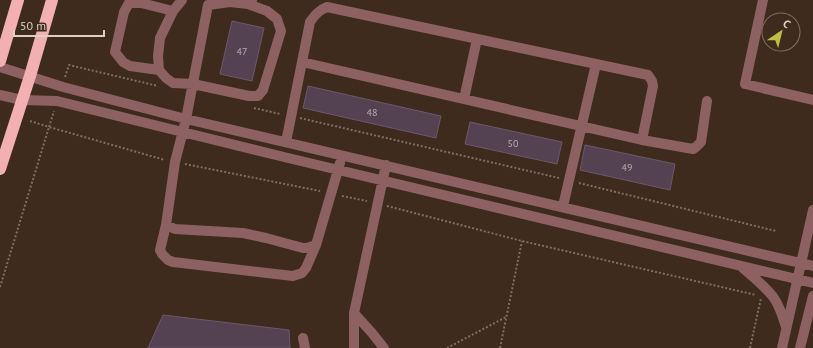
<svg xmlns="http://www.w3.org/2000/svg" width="813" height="348" viewBox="0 0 813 348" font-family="'PT Sans',sans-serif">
<rect width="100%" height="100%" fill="#3e2b1d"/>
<path fill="#544252" stroke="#6b5869" d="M232,21l32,7 -12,53 -32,-7z
M308,86l133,30 -5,22 -133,-30z
M470,122l92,20 -5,22 -92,-20z
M585,145l90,19 -5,26 -90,-20z
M163,315l126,15 1,18h-142z"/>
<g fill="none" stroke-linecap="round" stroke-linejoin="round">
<path stroke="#7f6f63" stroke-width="2" stroke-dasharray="2 2" stroke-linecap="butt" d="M65,77l4,-12 89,21
M254,108l26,6
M300,118l259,60
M30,121l19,6 5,-16
M185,164l135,27
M579,183l197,48
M342,196l25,5
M387,206l135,35 234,54
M0,287l49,-160 116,33
M447,348l59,-31
M500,348l22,-107
M750,348l11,-50"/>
<path stroke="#8d6062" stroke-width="10" d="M182,0l-9,11 -13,27 -2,18 1,14 7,8 7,5 20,1 56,12h9l5,-6 18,-59 -4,-12 -10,-8 -19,-7
M763,0l-18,84 68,16
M208,5l-22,114 -11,43 -9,63 -6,25 2,4 6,6 5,2 120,14 9,-3 4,-5 10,-23 24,-82
M208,5l22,-3 18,2 4,-4
M302,62l340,78
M0,67l63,20 123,32 627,147
M159,70l-29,-4 -7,-4 -8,-10 9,-40 5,-9h12l32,8
M0,95l22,5 35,1 227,56 529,126
M464,99l13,-60
M286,142l24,-120c5,-7 9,-12 17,-15l321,68 4,6 1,5 -11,54 51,9 3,-2 5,-5 6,-41
M563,206l33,-142
M166,225l9,4 68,4 23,5 37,10h4l9,-3
M742,267c11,10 23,19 32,31 6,9 9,19 12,29
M354,313l18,20 12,15
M303,338l2,10
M354,348v-35l32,-148
M782,348l31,-138
M800,348l13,-52"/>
<path stroke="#f3b0b2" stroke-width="12" d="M0,61l18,-61
M0,169l30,-93 22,-76"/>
</g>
<g text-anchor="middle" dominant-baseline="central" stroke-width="3.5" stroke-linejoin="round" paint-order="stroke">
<g font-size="10" fill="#bbacaa">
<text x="242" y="51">47</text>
<text x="372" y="112">48</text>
<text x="513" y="143">50</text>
<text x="627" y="167">49</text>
</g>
</g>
<g transform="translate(781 32) rotate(35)"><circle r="19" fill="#3e2b1d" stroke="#7e6d61"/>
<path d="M0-3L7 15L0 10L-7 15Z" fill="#c2bd3f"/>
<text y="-6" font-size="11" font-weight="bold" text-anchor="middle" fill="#ddd0c8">С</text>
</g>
<path d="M14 30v6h90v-6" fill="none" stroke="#ddd0c8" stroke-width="2"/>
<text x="20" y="30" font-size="12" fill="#ddd0c8" stroke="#3e2b1d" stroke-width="3" paint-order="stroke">50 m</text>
</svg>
